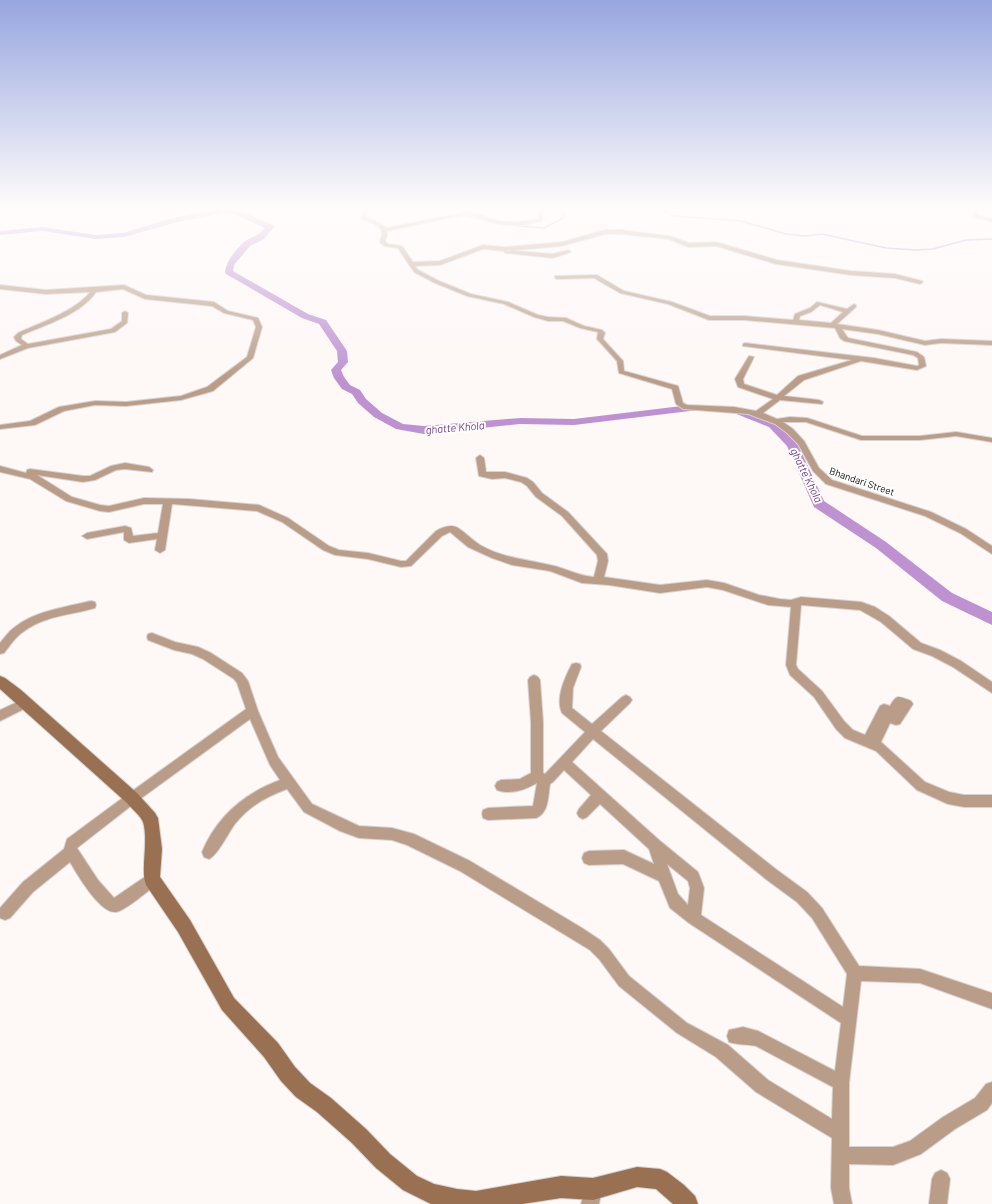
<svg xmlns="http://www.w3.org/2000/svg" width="992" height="1204" viewBox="0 0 992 1204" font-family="Barlow,sans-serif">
<rect width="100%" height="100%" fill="#fef8f7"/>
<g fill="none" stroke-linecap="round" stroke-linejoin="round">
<path stroke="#be92d1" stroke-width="1.5" d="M662,209l12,7 67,5 45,13 20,2 16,-2 64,14 30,2 17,-1 33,-9 26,-1
M463,215l36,9
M508,225l36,3 19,-10 1,-6 -3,-3"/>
<path fill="#be92d1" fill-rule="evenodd" d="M215,209l25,2 33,14 1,2 -10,12 -14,7 -16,19 -1,6 75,43 18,6 21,31 1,11 -7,8 3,7 6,8 10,5 6,9 16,14 21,11 21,2 96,-8 54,1 116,-14 17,2 2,2 -2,2h-17l-116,14 -54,-1 -96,10 -28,-5 -22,-12 -16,-14 -6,-9 -10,-5 -8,-11 -3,-8 7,-8 -1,-11 -18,-27 -17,-6 -76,-44 -1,-2c1,-10 11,-23 19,-30 8,-6 13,-5 21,-14l-30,-13 -11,-2 -47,9 -53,15 -28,2 -54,-8 -42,4v-4l42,-4 54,8 27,-2 49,-15z
M725,407l14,1 38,15 21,22 26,56 62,41 66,51 40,19v13l-50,-24 -66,-53 -62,-41 -27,-61 -18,-19 -35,-14 -13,-1 -2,-2 2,-2z"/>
<defs>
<path id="street" d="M365,209h5l-4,8 12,5 8,6 80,-16 1,-3h5l-1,3 29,9 18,1 20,-3 1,-5 3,-5h5l-4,5 -1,7 -18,4h-18l-13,-2 -25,-9 -81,17v5l-2,5 3,3 14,2 11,16 27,-1 43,-16 21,2 58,-5 43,-12h16l49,6 19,7 27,-1 61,18 74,11 44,3 27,7 1,1 -3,2 -25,-6 -44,-3 -75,-11 -60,-18 -28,1 -19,-8 -48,-5h-16l-43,12 -58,5 -21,-2 -43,16 -25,1 3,4 21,11 32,13 37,8 30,13 10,2 18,1 18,8 18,4 3,3 -2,6 20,22 1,10 54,15 5,17 4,2 47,2 22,4 17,-12 -35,-12 -3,-8 14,-23 5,1 -11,22 1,5 33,11 21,-19 54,-16 -109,-14v-2l2,-1 129,15 43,8 2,-1 -1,-7 -5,-3 -69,-14 -4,-3 -5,-10 -91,-8h-35l-41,-16 -48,-11 -26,-15 -37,1 -2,-1v-2l42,-1 27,16 48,11 38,14h34l49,4 2,-6 15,-6 7,-6 30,7 7,-5 2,1v2l-19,17 41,6 47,11 16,-2 51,2v4l-51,-2 -16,2 -47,-11 -36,-5 6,9 69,14 7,5 2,9 -9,4 -56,-9 -57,19 -20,16 35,4 4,2 -1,2 -42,-4 -17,13 14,6 13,-2 17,1 55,18h58l36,-4 36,6v4l-36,-6 -36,4h-59l-55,-18h-23l10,7 11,12 15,27 13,12 99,32 35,17 26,17v8l-32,-21 -35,-17 -99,-32 -13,-13 -15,-27 -11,-11 -12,-9 -27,-10 -65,-5 -7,-5 -4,-15 -53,-16 -2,-12 -20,-22 1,-7 -18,-4 -17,-7h-15l-14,-4 -30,-13 -37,-8 -32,-13 -21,-11 -16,-24 -14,-2 -4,-4c0,-3 2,-6 2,-9 -1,-9 -14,-12 -21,-14zM820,305l23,7 -12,11 -32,-3 1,-4 11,-4z
M973,209h4l1,6 14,3v4l-19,-5z
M507,250l46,4 15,-4 3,2 -18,6 -48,-5 -1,-1z
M0,285l46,5 78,-5 22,10 68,7 14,9 30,7 4,9 -9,31 -40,33 -32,9 -55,6 -31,-1 -31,6 -29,14 -35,4v-4l30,-4 29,-14 36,-6 31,1 55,-6 26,-9 40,-30 9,-30 -3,-7 -29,-7 -12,-7 -67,-7 -22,-10 -27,3c-16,23 -49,32 -74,43l-1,4 7,5 83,-15 11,-8v-8l3,-2 3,2 -1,10 -12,9 -87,16 -28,11v-4l22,-10 -6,-4 -2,-4 4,-4c21,-10 58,-22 72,-41l-44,2 -46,-5z
M480,455l4,3 2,14h19l22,6 6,4 9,11 26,19 39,42 1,7 -4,16 56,8 47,-5 17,3 35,12 21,4 11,1 10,-3 60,5 14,5 14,9 32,27 19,7 21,11 31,21v11l-39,-26 -21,-11 -19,-7 -32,-27 -21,-12 -59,-5 -5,60 2,4 24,22 22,30 9,9 12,5 15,-29 4,-2 6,2c7,-12 8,-10 21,-5l2,3 -13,20 -4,1 -6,-2 -9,19 44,40 24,10 15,3h28v12h-28l-16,-3 -31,-14 -41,-39 -31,-13 -9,-9 -22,-32 -24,-22 -4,-10 5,-58 -23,-2 -45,-15 -16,-3 -47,6 -51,-8 -27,-2 -32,-12 -38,-6 -20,-7 -24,-11 -18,-15 -8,4 -31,30 -10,1 -33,-8 -33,-4 -12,-5 -41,-28 -25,-11 -85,-7 -7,46 -5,3 -5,-3 2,-11 -28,4 -5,-3v-8l-37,7 -5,-3 5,-3 38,-7 6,2 2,8 25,-3 5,-29h-19l-35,8 -9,-1 -34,-10 -36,-22 -30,-7v-6l26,7 1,-3 3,-1 53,7h7l21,-10 14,-3 24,4 4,3 -1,2 -27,-3 -9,1 -21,10 -12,2 -46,-7 35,22 28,8 9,1 35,-8 45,1 70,6 29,13 41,28 10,4 29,3 33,8h5l30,-30c7,-4 15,-7 22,-3 8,5 14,12 22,17 22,13 46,14 70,20 15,3 28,11 44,12l4,-16 -1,-6 -35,-39 -26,-19 -9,-11 -6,-4 -16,-4 -13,1 -13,-3 -3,-18z
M91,601l4,1 1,3 -1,3c-24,7 -52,8 -72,24 -8,5 -13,14 -19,21l-4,1v-11c5,-6 9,-12 15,-16 20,-16 51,-20 76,-26z
M152,633l23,9 23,5 13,6 31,20 6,8 10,30 20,46 34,47 47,22 33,2 22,6 56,27 112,67 18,12 9,9 20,27 58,47 41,22 40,35 64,39 1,-32 -77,-41c-9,-2 -19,-1 -27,-4l-2,-6 2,-6 14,-3 15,4 77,40 6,-48 -152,-100 -19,-15 -11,-27 -36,-17 -34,1 -5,-2 -2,-5 2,-5 5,-2 35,-1 30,14 -5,-15 -49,-45 -13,13 -4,2 -4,-2 -2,-4 2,-4 12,-14 -27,-25 -11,12 -3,2c-2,12 -1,29 -14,34l-48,2 -5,-2 -1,-4 1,-4 5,-2 45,-2 4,-23c-12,7 -27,12 -40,7l-2,-4 2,-4 4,-2 19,-1 11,-6v-51l-3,-42 2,-3 4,-2 4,2 2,3 3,42v51l2,1 40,-42 -23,-19c-7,-14 3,-36 10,-49l4,-1 4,1 1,3 -8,21 -1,20 20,16 30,-27 4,-2 4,2 2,3 -2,3 -29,28 176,139 30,22 15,16 37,58 61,3 72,24v16l-72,-26 -59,-2 -12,102v64h44l17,-6 33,-24 32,-19 11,-14 6,-2v21l-5,7 -32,19 -34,25 -28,11 -44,-1v24l3,16h-18l-3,-16 1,-50 -76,-46 -40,-35 -39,-24 -58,-47 -20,-27 -9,-9 -130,-79 -53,-26 -15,-5 -33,-2 -19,-7 -36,-19 -17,-23c-21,8 -38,17 -52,35 -7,9 -17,31 -26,35l-5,-2 -2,-5c15,-36 43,-59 78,-72l-10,-15 -20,-46 -114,83 -59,46 21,32 16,18 38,-26 5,2 2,5 -2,5c-8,6 -32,27 -41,28 -16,2 -39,-38 -46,-50l-37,30 -23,26 -5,2 -5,-2v-10l23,-26 41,-33 3,-10 61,-45 118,-85 -9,-26 -3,-4 -31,-20 -11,-5 -18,-4 -26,-10 -1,-3 1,-3zM593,739l174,141 30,22 15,16 35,56 -4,33 -142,-92 3,-27 -6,-16 -39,-32 -87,-78zM667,864l21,17 2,7 -2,17 -10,-11z
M26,698l4,2 2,3 -2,3 -30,15v-11z
M941,1170l6,3 3,6 -3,25h-18l3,-25 3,-6z
M593,1180l6,3 3,6 -3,15h-18l6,-21z"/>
<path id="secondary" d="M0,676l5,2 16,12 116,103 18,20 3,5 4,31 -2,28 30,43 44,78 44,45 17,24 15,16 21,15 35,31 24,25 27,22 17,8 23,5 19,2 85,-15 32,2 44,-11 23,2 7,3 17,13 11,11 3,8h-25l-17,-15 -19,-2 -44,13 -32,-2 -39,6h-91l-28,-14 -27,-22 -24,-25 -35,-31 -21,-15 -15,-16 -17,-24 -42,-47 -44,-78 -32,-47c-6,-15 3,-44 -3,-63 -2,-6 -12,-14 -16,-19l-127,-114z"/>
</defs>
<use href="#street" stroke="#d8d2d1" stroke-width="2"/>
<use href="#secondary" stroke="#d8d2d1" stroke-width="2"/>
<use href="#street" fill="#ba9d88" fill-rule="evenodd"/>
<use href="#secondary" fill="#997051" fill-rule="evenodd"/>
</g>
<linearGradient id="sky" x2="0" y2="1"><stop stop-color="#97a6df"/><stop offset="0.55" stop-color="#fffcfb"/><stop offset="1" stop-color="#fffcfb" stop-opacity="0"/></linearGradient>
<rect width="992" height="378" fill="url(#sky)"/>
<g text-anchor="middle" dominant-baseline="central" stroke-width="4" stroke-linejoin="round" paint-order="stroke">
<g font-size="10" fill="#100c0c" stroke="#fff">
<text transform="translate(862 481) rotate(19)">Bhandari Street</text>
</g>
<g font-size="11" font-style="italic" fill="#713a86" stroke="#fff">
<text transform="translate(455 427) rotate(-5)">ghatte Khola</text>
<text transform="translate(807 475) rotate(64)">ghatte Khola</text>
</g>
</g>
</svg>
